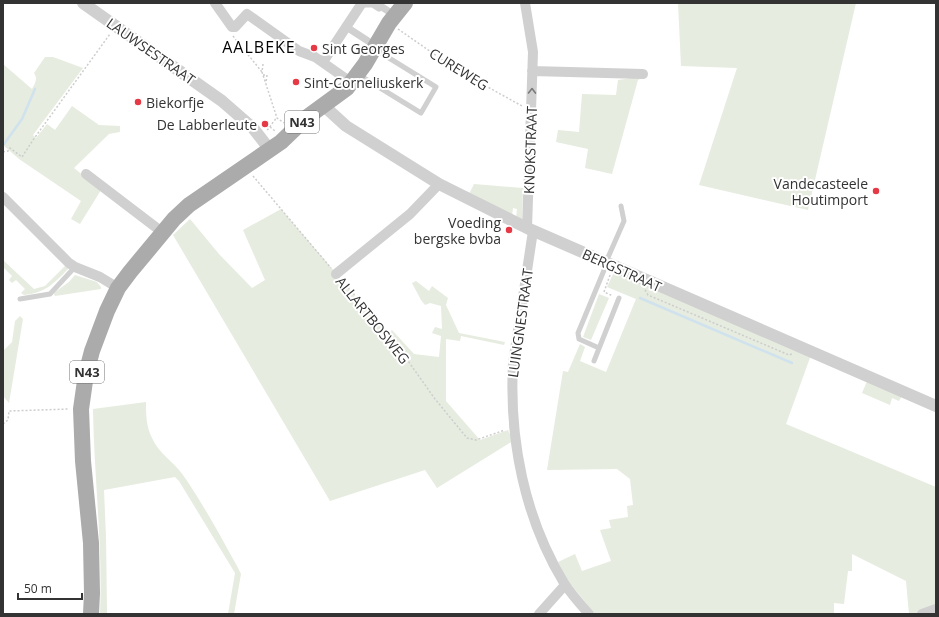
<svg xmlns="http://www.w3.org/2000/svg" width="939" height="617" viewBox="0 0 939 617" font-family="'Open Sans',sans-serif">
<rect width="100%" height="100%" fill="#fff"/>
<path fill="#e6ecdf" d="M678,3h178l-48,207 -109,-25 38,-117 -56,-2z
M45,57h8l30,11 -50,67 3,3 11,-14 8,6 17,-24 27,19 21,1v6l-11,2 -35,34 27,22 -21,34 -9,-5 10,-18 -62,-42 -16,-14v-81l29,25c3,-6 6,-10 2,-16z
M646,76l-8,4 -26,94 -27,-6 3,-19 -32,-7 2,-12 21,2 3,-38 34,1 2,-15z
M474,184l49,4 -1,32 -6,-2 1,-9 -4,-1 -1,8 -43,-22z
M281,209l107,125 4,-4 22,24 25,3 2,-21 -9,-3 3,-6 7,2 -1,-23 -11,-3 -5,2 -4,-5 -9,-17 4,-2 13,10 3,-5 16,12 -2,7 13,28 46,9 -1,3 -43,-9 -1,5 -14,-2v62l34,39 28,-10 5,11 -76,47 -12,-18 -95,31 -157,-266 17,-16 29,35 33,34 13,-8 -22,-50z
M3,260l31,29 11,-3 21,-21 3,3c-15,15 -23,25 -45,27l-3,-2 4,-4 -9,-9 -4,3 -3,-3 3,-4 -8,-8h-1z
M614,272l197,83 -25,69 150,63v120l-22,7h-5l-3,-33 -54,-27v17h-4l-4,33 -10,-1v10l-239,1 -27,-33 -10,-19 17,-8 7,17 29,-10 -11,-31 11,-2 -2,-8 19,-3 -1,-11 6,-1 -3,-26 -13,-10 -70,1 16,-99 5,1 12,-28 5,3 -5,14 26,11 30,-73 -29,-12z
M75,275l22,7 4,5v2l-46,7 -1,-2 1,-2 14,-10z
M599,294l10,4 -18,42 -8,-3z
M20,316l3,3 -14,84 -6,-7v-45l9,-9 3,-21z
M868,379l35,15 -4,7 -7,-3 -2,7 -28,-12z
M146,402c0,12 0,24 6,36 7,16 21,23 31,37 20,29 37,60 54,91l4,8 -7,40h-6l7,-41 -56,-92 -4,-4 -71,13 2,46 1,74v4h-7c3,-68 -6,-136 -7,-205z"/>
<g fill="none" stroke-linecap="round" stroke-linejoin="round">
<path stroke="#cfe2ee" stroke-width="2.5" d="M3,144h1l18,-25 13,-30
M640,298l152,65"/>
<path stroke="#cdcdcd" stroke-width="1.5" stroke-dasharray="2 2" stroke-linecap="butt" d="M398,29l59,41 65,36
M233,36l29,36
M263,64l-1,8 15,46 7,5
M263,75h4l-1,8
M270,127l5,4
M267,130c4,-3 5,-8 10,-12
M3,152l5,-1 2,-3 12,9 11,-17 77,-106
M253,176l78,92
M610,275l-6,17 9,4
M343,281l58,70 34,48 32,39 9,2 29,-10
M645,290l3,5 141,60 3,-1
M3,424l5,-4 1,-9 60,-2"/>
<path stroke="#d0d0d0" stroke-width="5" d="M359,75l62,38 15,-26 -60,-37
M606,262l18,-41 -3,-15
M20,299l30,-5 25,-27
M599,348l-20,-9 -1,-6 29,-70
M594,361l25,-63"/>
<path stroke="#d0d0d0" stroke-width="7" d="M376,3l12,8
M365,4h8l6,4
M348,28l20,13"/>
<path stroke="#d0d0d0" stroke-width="10" d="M215,3l17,24h3l12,-13 52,37 16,6 37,26
M525,3l8,49 -6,176
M323,62l39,-59
M532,71l111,3
M86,174l76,58
M3,197l66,66 6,4 25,10 18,11
M533,231l-20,132c-4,76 11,154 51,220 7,11 16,21 25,31
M336,274l74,-60 29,-30
M539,614l26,-29
M922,614l14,-5"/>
<path stroke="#d0d0d0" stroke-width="12" d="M83,3l139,98 31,27 17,22
M323,105l23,21 93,58 88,44 409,178"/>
<path stroke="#ababab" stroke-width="16" d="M91,614l1,-21 -1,-50 -8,-82 -2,-52 5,-35 6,-23 15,-40 11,-23 12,-16 44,-53 15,-14 92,-63 25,-24 41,-30 18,-24 24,-41 16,-20"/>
</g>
<defs><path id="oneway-chevron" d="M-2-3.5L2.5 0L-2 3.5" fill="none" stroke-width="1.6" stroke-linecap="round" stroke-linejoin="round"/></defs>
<use stroke="#7a7a7a" href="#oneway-chevron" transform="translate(532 91) rotate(-89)"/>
<g fill="#e63946" stroke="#fff" stroke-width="1.5">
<circle cx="314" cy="48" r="4"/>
<circle cx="296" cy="82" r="4"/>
<circle cx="138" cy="102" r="4"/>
<circle cx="265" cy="124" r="4"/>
<circle cx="876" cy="191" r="4"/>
<circle cx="509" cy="230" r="4"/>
</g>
<g text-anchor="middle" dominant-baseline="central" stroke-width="4" stroke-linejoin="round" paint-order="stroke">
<g fill="#fff" stroke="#707070" stroke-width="1">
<rect x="285" y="111" width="34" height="22" rx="3"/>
<rect x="70" y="361" width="34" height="22" rx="3"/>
</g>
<g font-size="13" font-weight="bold" fill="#333">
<text x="302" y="122">N43</text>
<text x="87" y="372">N43</text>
</g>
<g font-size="14" fill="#333" stroke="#fff" text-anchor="start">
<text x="322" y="48">Sint Georges</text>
<text x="304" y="82">Sint-Corneliuskerk</text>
<text x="146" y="102">Biekorfje</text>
<text x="257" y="124" text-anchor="end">De Labberleute</text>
<text x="868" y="183" text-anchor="end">Vandecasteele<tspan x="868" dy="16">Houtimport</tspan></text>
<text x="501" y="222" text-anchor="end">Voeding<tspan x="501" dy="16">bergske bvba</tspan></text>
</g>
<g font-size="14" fill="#333" stroke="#fff">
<text transform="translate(151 51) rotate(35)">LAUWSESTRAAT</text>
<text transform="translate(459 69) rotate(32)">CUREWEG</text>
<text transform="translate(530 150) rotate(-88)">KNOKSTRAAT</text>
<text transform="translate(622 270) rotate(24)">BERGSTRAAT</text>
<text transform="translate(373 320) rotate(51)">ALLARTBOSWEG</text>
<text transform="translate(520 323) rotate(-82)">LUINGNESTRAAT</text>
</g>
<g font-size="16" letter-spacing="1" fill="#000" stroke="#fff">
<text x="259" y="47">AALBEKE</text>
</g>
</g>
<rect width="939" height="617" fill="none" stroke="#333333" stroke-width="8"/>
<path d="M18 593v6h64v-6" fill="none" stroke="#333333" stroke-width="2"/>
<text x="24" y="593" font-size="12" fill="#333333" stroke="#ffffff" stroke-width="3" paint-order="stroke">50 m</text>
</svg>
